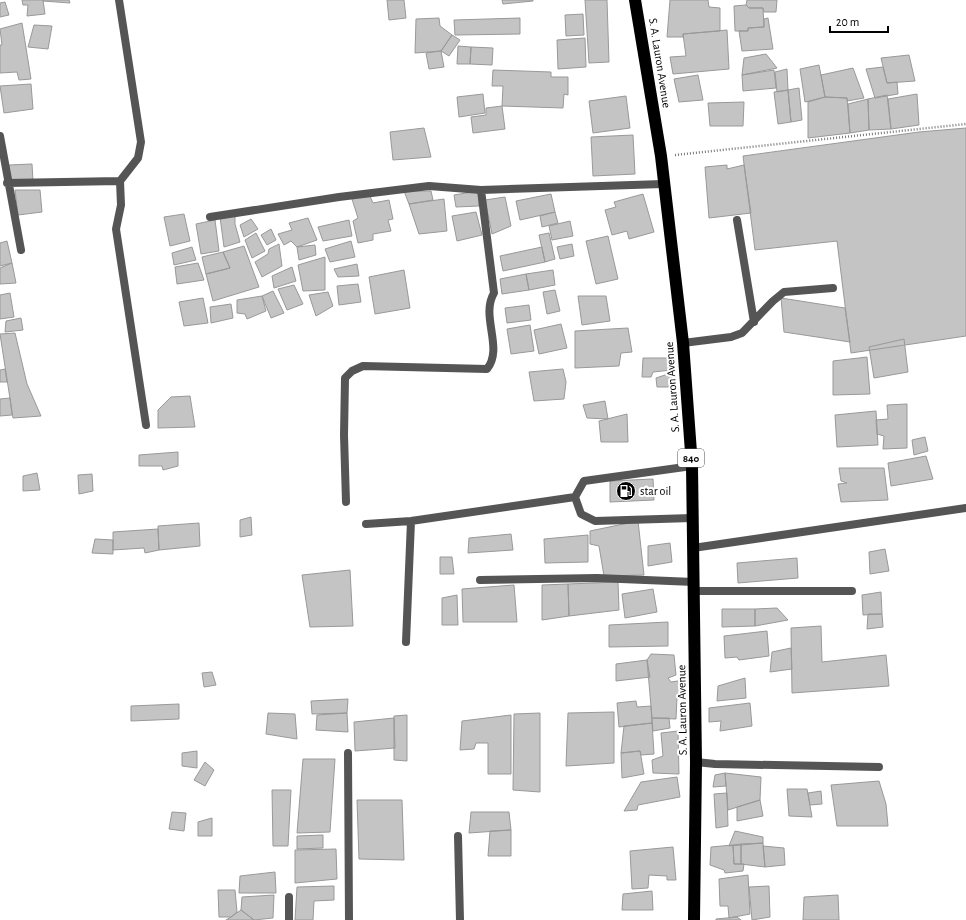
<svg xmlns="http://www.w3.org/2000/svg" width="966" height="920" viewBox="0 0 966 920" font-family="'Alegreya Sans',sans-serif">
<rect width="100%" height="100%" fill="#fff"/>
<path fill="#c4c4c4" stroke="#999" d="M22,0h21l2,14 -18,2 1,-11h-5z
M43,0h26l1,3 -27,-2z
M387,0h17l2,18 -17,2z
M502,0h31v1l-30,3z
M585,0h22l2,62 -20,1z
M670,0h38l1,7 11,1v23l-37,3v3h-16z
M747,0h30l-1,12h-12l-1,-4h-14l-3,-3z
M5,2l4,13 -9,2v-14z
M746,5l3,3h14l1,19 -16,1v3h-13l-1,-25z
M583,14l1,21 -18,1 -1,-21z
M439,18l1,8 12,9 -11,16 -26,2 1,-34z
M520,18v16l-65,1 -1,-15z
M768,18l5,31 -31,2 -3,-20h9v-3l16,-1v-8z
M22,23l9,56 -12,1 -2,-8 -17,1v-28h2l-2,-16z
M34,25l18,1 -4,23 -20,-2z
M727,30l2,39 -56,5 -3,-17 16,-1 -3,-22z
M452,35l8,5 -11,16 -8,-5z
M585,38l1,29 -28,2 -1,-29z
M458,46l13,1 -1,17h-13z
M471,47l22,1 -1,17 -22,-1z
M441,51l3,16 -15,2 -3,-16z
M766,54l11,14 -35,7 2,-17z
M909,55l6,26 -28,2 -6,-25z
M819,65l6,32 -20,5 -5,-33z
M883,67l4,16 10,-1 1,12 -23,4 -9,-29z
M853,68l11,30 -17,3v-3l-22,-1 -4,-22z
M787,69l1,21 -11,2 -2,-20z
M493,70l58,2v5h17v18l-4,-1 -1,14 -61,-2 1,-20h-11z
M774,70l2,18 -33,3 -1,-16z
M698,75l5,25 -24,2 -5,-23z
M31,84l2,25 -29,4 -4,-27z
M799,88l3,32 -11,2 -3,-32z
M788,90l3,32 -13,2 -4,-32z
M483,94l2,19 -26,4 -2,-20z
M917,94l2,31 -28,4 -3,-30z
M887,95l4,34 -22,1 -1,-31z
M626,96l4,32 -37,5 -4,-32z
M825,97l22,1 3,35 -42,5v-36z
M868,99l1,31 -19,3 -2,-29z
M744,102l-1,24h-33l-2,-23z
M502,106l3,23 -32,4 -2,-16 15,-2v-7z
M424,128l7,29 -38,3 -3,-28z
M966,128v208l-115,17 -14,-112 -82,9 -12,-94 176,-24z
M633,135l2,39 -42,2 -2,-39z
M32,164l1,17h-23l-1,-16z
M727,165v4l17,-4 7,48 -42,5 -4,-51z
M15,190h25l2,22 -24,3z
M404,191h27l2,9 -24,4z
M478,191l1,15 -23,1 -2,-12z
M369,194l4,9 16,-3 4,19 -5,1 3,11 -18,3v6l-15,3 -5,-22 5,-3 -7,-22z
M551,194l4,18 -35,8 -4,-19z
M643,194l11,38 -25,7 -2,-8 -15,4 -7,-25 11,-3 -2,-5z
M505,197l6,29 -19,8 -7,-34z
M444,199l3,32 -28,3 -10,-30z
M476,212l6,23 -25,6 -5,-25z
M555,212l3,11 -16,4 -2,-11z
M235,213v11l5,18 -16,5 -4,-30z
M184,214l6,27 -20,5 -6,-29z
M308,218l9,22 -20,7 -6,-6 -7,4 -6,-11 14,-4 -3,-7z
M251,219l7,10 -14,8 -4,-12z
M215,220l4,31 -18,3 -5,-30z
M349,220l3,16 -29,5 -5,-14z
M570,221l3,15 -21,4 -3,-14z
M271,229l5,11 -9,5 -6,-10z
M256,233l9,18 -13,7 -7,-18z
M549,233l6,26 -10,3 -6,-27z
M608,236l10,43 -22,5 -10,-43z
M7,241l5,22 -12,3v-23z
M351,241l4,16 -25,5 -5,-13z
M279,244l3,22 -20,11 -7,-15 13,-8 1,-5z
M572,244l2,12 -14,3 -3,-12z
M315,245l1,10 -17,5 -2,-13z
M244,246l15,41 -46,14 -7,-27 24,-6 -7,-16z
M192,247l4,13 -22,5 -2,-12z
M542,247l3,15 -42,9 -3,-15z
M223,252l7,16 -24,6 -4,-17z
M325,257v33l-22,1 -5,-26z
M12,263l4,20 -16,1v-16z
M198,263l6,17 -27,4 -2,-17z
M357,264l2,12 -21,1 -4,-8z
M292,267l4,14 -22,7 -2,-12z
M404,270l6,38 -35,6 -6,-37z
M553,270l2,15 -26,5 -3,-16z
M526,274l3,16 -27,4 -2,-15z
M358,284l3,18 -22,3 -2,-19z
M294,285l9,19 -16,6 -9,-21z
M555,290l5,21 -13,3 -4,-22z
M273,291l11,22 -13,5 -9,-22z
M328,292l5,14 -17,10 -7,-21z
M10,293l4,24 -14,2v-24z
M262,296l4,15 -19,8 -2,-5 -8,-1v-13z
M578,296h28l4,25 -28,4z
M203,298l5,25 -24,3 -5,-24z
M781,298l64,10 5,34 -66,-10z
M231,304l2,14 -22,5 -1,-16z
M529,305l2,15 -24,3 -2,-15z
M21,318l2,12 -18,2 1,-11z
M561,324l6,24 -28,6 -5,-24z
M530,325l4,26 -23,3 -4,-25z
M628,328l4,24 -11,1 -2,13 -44,2v-37z
M15,333l12,51 14,32 -28,2 -13,-84z
M904,339l4,33 -34,6 -5,-31z
M867,357l3,37 -37,1v-34z
M643,358h27l2,12 -19,2 -2,5h-9z
M5,369l2,13h-7v-12z
M563,369l3,13 -2,17 -30,2 -5,-29z
M671,373l1,14h-15l-1,-9z
M190,396l5,31 -37,1v-18l13,-13z
M10,398l2,17 -12,1v-17z
M605,401l3,18 -21,-1 -4,-13z
M907,404v44l-24,1 1,-13 -7,-2 -1,-14 12,-1 -1,-14z
M876,411l2,34 -41,2 -2,-32z
M627,414l1,28h-27l-2,-21z
M925,437l3,14 -14,4 -2,-15z
M178,452v14l-15,4 -1,-4h-23v-11z
M926,456l7,23 -42,7 -3,-23z
M839,468h45l4,32 -47,2 -3,-18 9,-1 -6,-2z
M37,473l3,17 -17,1v-15z
M92,474l1,17 -14,3 -1,-19z
M653,479l1,21 -44,2v-21z
M251,517l1,18 -12,2v-17z
M638,521l6,54 -40,1 -5,-30 -9,-2v-13z
M199,523l1,23 -41,4 -1,-24z
M158,529l1,21 -14,3 -1,-5 -31,2v-18z
M511,534l2,16 -45,3 1,-15z
M588,535v27l-43,1 -1,-24z
M95,539l18,1v14l-21,-1z
M670,543l2,19 -24,4v-20z
M885,549l4,22 -19,3 -1,-22z
M440,557h12l2,17h-14z
M797,558l1,20 -60,5 -1,-20z
M350,570l3,56 -43,1 -8,-52z
M618,582l1,28 -50,6 -1,-32z
M568,584l1,32 -27,4v-35z
M514,585l3,37h-54l-1,-33z
M653,589l4,23 -32,6 -3,-24z
M881,592l1,22 -19,1 -1,-20z
M457,595l1,30h-16v-27z
M777,608l11,12 -33,6v-17z
M722,609h33v17l-33,1z
M868,614h14l1,13 -16,2z
M668,622v24l-59,1v-22z
M821,626l1,36 64,-7 3,31 -97,7 -1,-65z
M767,631l2,25 -30,4 -2,-3 -12,1 -1,-22z
M791,648l1,21 -22,3 2,-20z
M651,654l23,1 2,20 -8,3 3,4 13,-2 -1,16 -6,1 -1,22 -24,-1 -5,-58z
M647,660l3,17 -34,4v-17z
M212,672l4,13 -12,2 -2,-14z
M745,678l1,20 -29,3 1,-15z
M348,699l-1,14 -35,1 -1,-13z
M636,701l1,6 14,-1 1,17 -33,4 -2,-24z
M750,703l2,23 -32,5 1,-10 -12,1v-14z
M179,704v15l-48,2v-15z
M614,712v51l-48,3 2,-53z
M268,713l27,1 2,25 -31,-5z
M347,713l1,19 -32,-2 1,-15z
M540,713v79l-27,-2 1,-76z
M407,715v46l-13,-1v-44z
M511,715v59h-23v-31h-12l-2,6 -14,1 2,-29z
M394,718l1,30 -40,3 -1,-29z
M652,718h17l1,10 -17,3z
M652,723l2,31 -13,1 -1,-4 -19,2 3,-27z
M678,731l1,43 -26,-1 -1,-13 11,-4 -2,-23z
M197,751v17l-15,-2v-13z
M640,751l4,23 -22,4 -1,-25z
M303,759h32l-5,73 -33,1z
M205,762l9,8 -9,16 -11,-6z
M725,773l36,4 -1,23 -32,10z
M725,773l1,13 -13,1 2,-12z
M677,777l3,20 -42,8 -1,5 -13,1 17,-29z
M879,781l7,23 2,22h-51l-6,-41z
M787,789h20l5,28 -23,-1z
M272,790h19l-3,56h-15z
M821,791l1,13 -12,1 -2,-12z
M727,793l1,33 -12,2 -2,-34z
M357,800h45l2,60 -45,-1z
M760,800l3,16 -26,5v-14z
M172,812l14,1 -2,18 -15,-2z
M471,812h38l2,18 -42,3z
M212,818v18h-14v-14z
M511,830v26h-23l2,-25z
M735,831l28,6v6l-34,3z
M323,835v13l-26,1v-13z
M763,843l2,24 -24,-3v-20z
M741,844v20h-7l-1,-19z
M733,845l1,19h10l-1,7 -18,2 -1,-3 -14,-5 1,-18z
M763,846l21,2 1,17 -20,2z
M673,847l3,33h-9v-4l-18,-1 -1,13 -16,1 -2,-38z
M336,849l1,30 -42,4v-33z
M275,872l1,21h-37l1,-17z
M748,875l2,39 -21,4 -1,-12h-8l-1,-27z
M334,886v14l-20,1 -1,19h-18l2,-33z
M769,886l1,31 -18,3 -3,-33z
M218,890h17l2,22 -6,5h-12z
M652,891l1,19h-31l1,-16z
M274,895l-1,23 -19,2 -13,-10 1,-13z
M838,895l1,25h-36l1,-23z
M241,910l13,10h-28l5,-3z
M737,917l4,3h-25v-1z"/>
<g fill="none" stroke-linecap="round" stroke-linejoin="round">
<path stroke="#777" stroke-width="2.5" stroke-dasharray="1 2" stroke-linecap="butt" d="M675,155l291,-31"/>
<path stroke="#555" stroke-width="8" d="M737,220l17,102
M683,343l48,-6 11,-4 31,-32 11,-9 49,-4
M692,518l-97,3 -14,-7 -6,-17 9,-16 108,-15
M366,524l45,-3 164,-24
M693,548l273,-40
M694,591h158
M406,642l5,-121"/>
<path stroke="#555" stroke-width="8" d="M119,0l22,142 -3,16 -18,23 1,24 -5,24 30,196
M0,136l21,114
M7,183l113,-2
M210,217l129,-20 90,-11 52,4 182,-6
M346,502l-2,-67 1,-57 7,-7 11,-5 124,3c17,-21 -7,-53 7,-76l-13,-103
M480,580l117,-2 97,4
M348,753l1,167
M696,762l19,2 164,3
M458,836l2,84
M289,897v23"/>
<path stroke="#000" stroke-width="12" d="M635,0l26,156 22,187 9,123 4,296 -2,158"/>
</g>
<defs>
<symbol id="fuel-disc" viewBox="-11 -11 22 22"><circle r="9.5" fill="#000" stroke="#fff"/><path d="M-5.5-6h7V0h2V4h1.3V-2.5L3-4.5l.8-.8L6-3V5H2.5V1h-1V6h-7ZM-4.2-4.7v3.2H.2V-4.7Z" fill="#fff"/></symbol>
</defs>
<g fill-rule="evenodd">
<use href="#fuel-disc" x="615" y="480" width="22" height="22"/>
</g>
<g text-anchor="middle" dominant-baseline="central" stroke-width="4" stroke-linejoin="round" paint-order="stroke">
<rect fill="#fff" stroke="#4c4c4c" stroke-width="1" x="678" y="449" width="26" height="18" rx="3"/>
<g font-size="11" font-weight="bold" fill="#000">
<text x="691" y="458">840</text>
</g>
<g font-size="12" fill="#000" stroke="#fff">
<text transform="translate(660 63) rotate(81)">S. A. Lauron Avenue</text>
<text transform="translate(672 387) rotate(-94)">S. A. Lauron Avenue</text>
<text transform="translate(682 710) rotate(-91)">S. A. Lauron Avenue</text>
</g>
<g font-size="12" fill="#000" stroke="#fff" text-anchor="start">
<text x="640" y="491">star oil</text>
</g>
</g>
<path d="M830 26v6h58v-6" fill="none" stroke="#000000" stroke-width="2"/>
<text x="836" y="26" font-size="12" fill="#000000" stroke="#ffffff" stroke-width="3" paint-order="stroke">20 m</text>
</svg>
